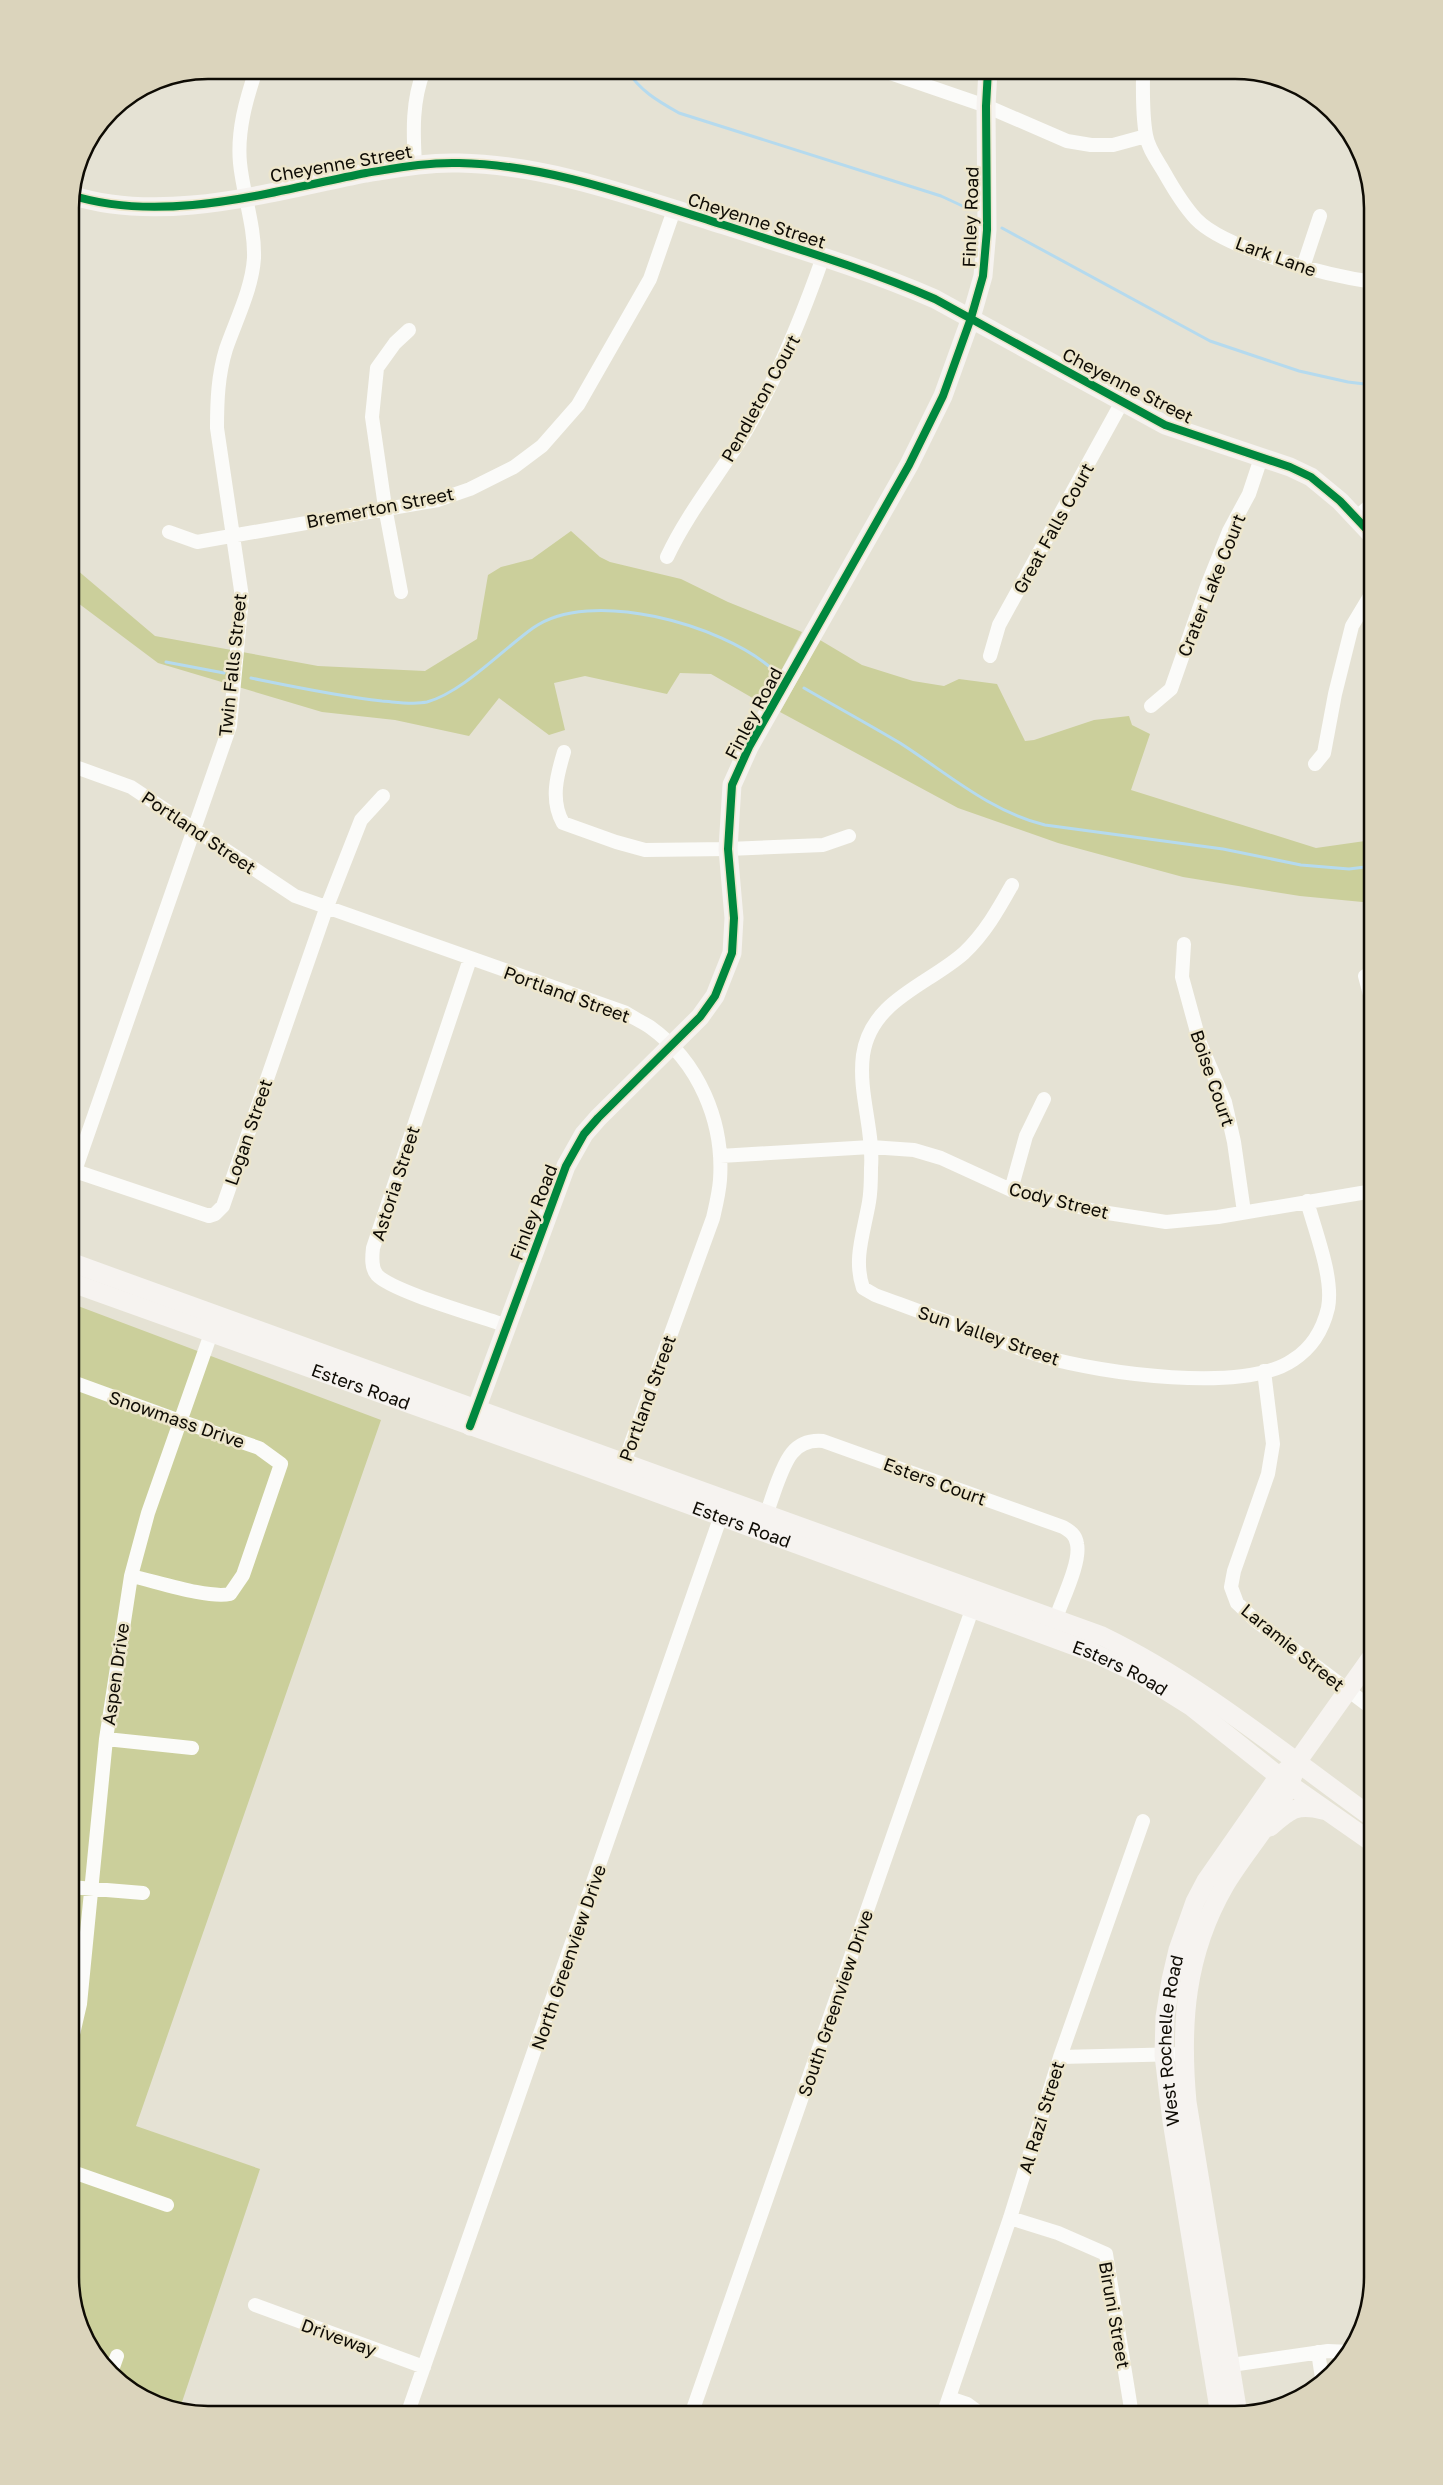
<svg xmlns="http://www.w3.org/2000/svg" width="1443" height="2485" viewBox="0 0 1443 2485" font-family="'Golos Text',sans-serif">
<rect width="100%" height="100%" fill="#e5e2d4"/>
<path fill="#cbcf9b" d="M571,531l29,26 10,5 71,17 47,23 74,30 -39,72 -52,-30 -31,-1 -13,21 -82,-18 -31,7 11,47 -16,5 -50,-37 -30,38 -74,-16 -73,-8 -164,-49 -88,-66v-33l85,72 163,30 107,5 52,-32 11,-64 13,-8 31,-8z
M820,640l42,25 51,16 31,5 15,-7 38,5 28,57 9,-1 60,-20 35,-4 3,9 18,9 -19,56 185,58 49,-7 8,-4v66l-73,-7 -117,-19 -125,-34 -100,-35 -178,-96z
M70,1303l311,117 -245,706 124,43 -80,239 -49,-16 -47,-54 -14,-60z"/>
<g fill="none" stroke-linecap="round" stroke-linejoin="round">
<path stroke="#b5daee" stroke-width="3" d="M627,70c13,21 31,31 52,43l262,83 28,13
M1002,228l208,113 89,30 49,11 25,3
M166,662l58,11
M251,678c44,9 86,18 131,23 14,1 31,4 45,1 36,-10 75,-52 106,-74 57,-41 189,-3 238,40
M804,688c31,18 64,36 96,55 47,30 89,68 145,82l178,24 78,16 48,4 24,-3"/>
<path stroke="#fbfbf9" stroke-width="14" d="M881,70l105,36 81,35 24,4h22l33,-9
M1143,70c0,21 -1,44 3,65 2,13 11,25 18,37 9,16 19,33 32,47 30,31 134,57 177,63
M415,164c-2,-33 -3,-63 9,-94
M1303,267l17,-51
M1356,518l17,-15
M169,532l28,10 241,-42 32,-11 44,-22 28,-21 36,-41 72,-126 24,-69
M667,557c21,-45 53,-83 79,-126 32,-55 56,-114 77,-174
M401,592l-16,-85 -13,-90 5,-49 18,-25 14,-13
M990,656l9,-31 123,-223
M1151,706l20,-17 36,-103 22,-55 20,-37 12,-36
M564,752c-7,23 -14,48 -1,71l53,19 29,8 83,-1 95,-4 26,-9
M1315,764l9,-11 11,-59 17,-68 21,-35
M70,765l61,22 164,109 329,116c8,5 18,10 26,15 49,35 74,95 70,153 -1,13 -4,25 -7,38l-92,253
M1012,885c-14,25 -27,48 -48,68 -36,32 -93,47 -101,102 -5,38 11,75 8,113 0,11 0,23 -2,34 -5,30 -16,57 -6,86l12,7c38,14 75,28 113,41 19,7 38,16 57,21 56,16 199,37 248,3 19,-12 30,-31 35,-52 6,-30 -13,-77 -21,-107
M1184,944l-2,33 18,66 25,59 9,40 10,70
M470,959l-97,289c-1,9 -2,20 4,27 16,17 103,41 130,51
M1365,976l8,30
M720,1156l151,-9 43,3 27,8 70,32 84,21 71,11 52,-5 155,-26
M75,1171l134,45 6,-2 8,-8 103,-297 35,-89 22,-24
M70,1185l160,-459 12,-129 -25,-169c0,-27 1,-53 9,-79 10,-29 26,-60 28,-91 1,-32 -11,-64 -14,-95 -3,-32 6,-63 16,-93
M1011,1190l15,-54 18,-37
M1264,1371l9,73 -5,30 -34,97 -3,16 6,16 19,18 117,88
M70,1381l110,40 79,27 22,16 -38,111 -13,19c-22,5 -75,-13 -99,-18
M764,1523c5,-17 18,-58 28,-70 8,-10 19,-13 31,-12l240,86c7,4 13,8 14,17 4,18 -15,56 -21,74
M106,1739l86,9
M70,1887l73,6
M70,2047l10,-43 26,-265 25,-163 17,-63 66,-188
M1060,2057l123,-3
M70,2171l97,34
M1010,2218l48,15 48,21 26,161
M255,2305l169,62
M1318,2352l4,26
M1231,2365l97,-14 22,1
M112,2370l5,-14
M949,2398l18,6 15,11
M407,2415l317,-908
M691,2415l284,-814
M943,2415l67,-197 50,-161 83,-236"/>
<g stroke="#f6f3f0" stroke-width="19">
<path d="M71,195c93,30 202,-4 295,-22 31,-5 62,-11 93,-10 92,2 178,35 265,62 71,23 142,44 211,74l230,126 125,42 21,10 29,24 33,35"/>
<path d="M70,1262l1032,374c99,48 182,118 271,182"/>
<path id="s1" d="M70,1282l511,183 513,188 47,22 51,32 98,78 83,58"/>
<path d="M470,1426l96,-260 18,-32 14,-16 102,-101 15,-21 17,-43 2,-35 -6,-69 4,-64 17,-38 160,-282 34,-69 28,-78 12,-42 4,-46 -1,-124 2,-36"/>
<path d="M1270,1827c19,-17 27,-24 53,-17"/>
<path d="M1238,2414l-51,-312c-7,-78 -2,-148 38,-217 22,-37 56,-71 69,-113"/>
<path id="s2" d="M1220,2415l-48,-294 -8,-66 1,-38 6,-37 7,-30 17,-48 11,-21 73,-105 18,-14 76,-107"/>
</g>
<defs>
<path id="cycleway" d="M71,195c93,30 202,-4 295,-22 31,-5 62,-11 93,-10 92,2 178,35 265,62 71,23 142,44 211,74l230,126 125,42 21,10 29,24 33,35
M470,1426l96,-260 18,-32 14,-16 102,-101 15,-21 17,-43 2,-35 -6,-69 4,-64 17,-38 160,-282 34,-69 28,-78 12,-42 4,-46 -1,-124 2,-36"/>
</defs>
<use href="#cycleway" stroke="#ede6cc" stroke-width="11"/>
<use href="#cycleway" stroke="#00873e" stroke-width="8"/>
</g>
<g text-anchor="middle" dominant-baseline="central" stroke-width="5" stroke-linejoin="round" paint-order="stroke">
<g font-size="18" fill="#0e0b04" stroke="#ede6cc">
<text transform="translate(341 163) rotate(-10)">Cheyenne Street</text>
<text transform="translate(970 217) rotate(-88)">Finley Road</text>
<text transform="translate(757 220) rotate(18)">Cheyenne Street</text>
<text transform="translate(1276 256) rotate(20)">Lark Lane</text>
<text transform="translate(1128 385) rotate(27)">Cheyenne Street</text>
<text transform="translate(760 398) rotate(-61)">Pendleton Court</text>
<text transform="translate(380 507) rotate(-11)">Bremerton Street</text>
<text transform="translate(1053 528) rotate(-61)">Great Falls Court</text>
<text transform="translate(1211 585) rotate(-68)">Crater Lake Court</text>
<text transform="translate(232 665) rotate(-84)">Twin Falls Street</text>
<text transform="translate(753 713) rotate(-62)">Finley Road</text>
<text transform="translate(199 832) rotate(34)">Portland Street</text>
<text transform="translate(567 994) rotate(20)">Portland Street</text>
<text transform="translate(1213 1078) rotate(71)">Boise Court</text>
<text transform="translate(248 1132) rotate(-71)">Logan Street</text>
<text transform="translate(395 1183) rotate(-72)">Astoria Street</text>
<text transform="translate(1059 1200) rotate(14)">Cody Street</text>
<text transform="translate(533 1212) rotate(-69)">Finley Road</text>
<text transform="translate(989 1335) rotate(19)">Sun Valley Street</text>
<text stroke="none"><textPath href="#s1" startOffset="309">Esters Road</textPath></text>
<text transform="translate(647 1398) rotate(-70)">Portland Street</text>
<text transform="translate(177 1419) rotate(19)">Snowmass Drive</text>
<text transform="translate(935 1481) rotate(20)">Esters Court</text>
<text stroke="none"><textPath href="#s1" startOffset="714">Esters Road</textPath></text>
<text transform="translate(1293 1647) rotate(39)">Laramie Street</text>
<text stroke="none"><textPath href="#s1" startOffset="1119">Esters Road</textPath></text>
<text transform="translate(115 1674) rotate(-82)">Aspen Drive</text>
<text transform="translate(568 1957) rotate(-71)">North Greenview Drive</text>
<text transform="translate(835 2003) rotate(-71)">South Greenview Drive</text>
<text stroke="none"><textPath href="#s2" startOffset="379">West Rochelle Road</textPath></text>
<text transform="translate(1041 2117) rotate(-73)">Al Razi Street</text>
<text transform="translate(1115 2315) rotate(80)">Biruni Street</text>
<text transform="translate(339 2337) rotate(20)">Driveway</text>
</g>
</g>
<path d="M0 0H1443V2485H0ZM208 79H1235A129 129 0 0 1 1364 208V2277A129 129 0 0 1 1235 2406H208A129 129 0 0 1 79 2277V208A129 129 0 0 1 208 79Z" fill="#dbd4bc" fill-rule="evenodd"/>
<path fill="none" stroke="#0e0b04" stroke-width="2.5" d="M208 79H1235A129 129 0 0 1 1364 208V2277A129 129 0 0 1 1235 2406H208A129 129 0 0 1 79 2277V208A129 129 0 0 1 208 79Z"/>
</svg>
